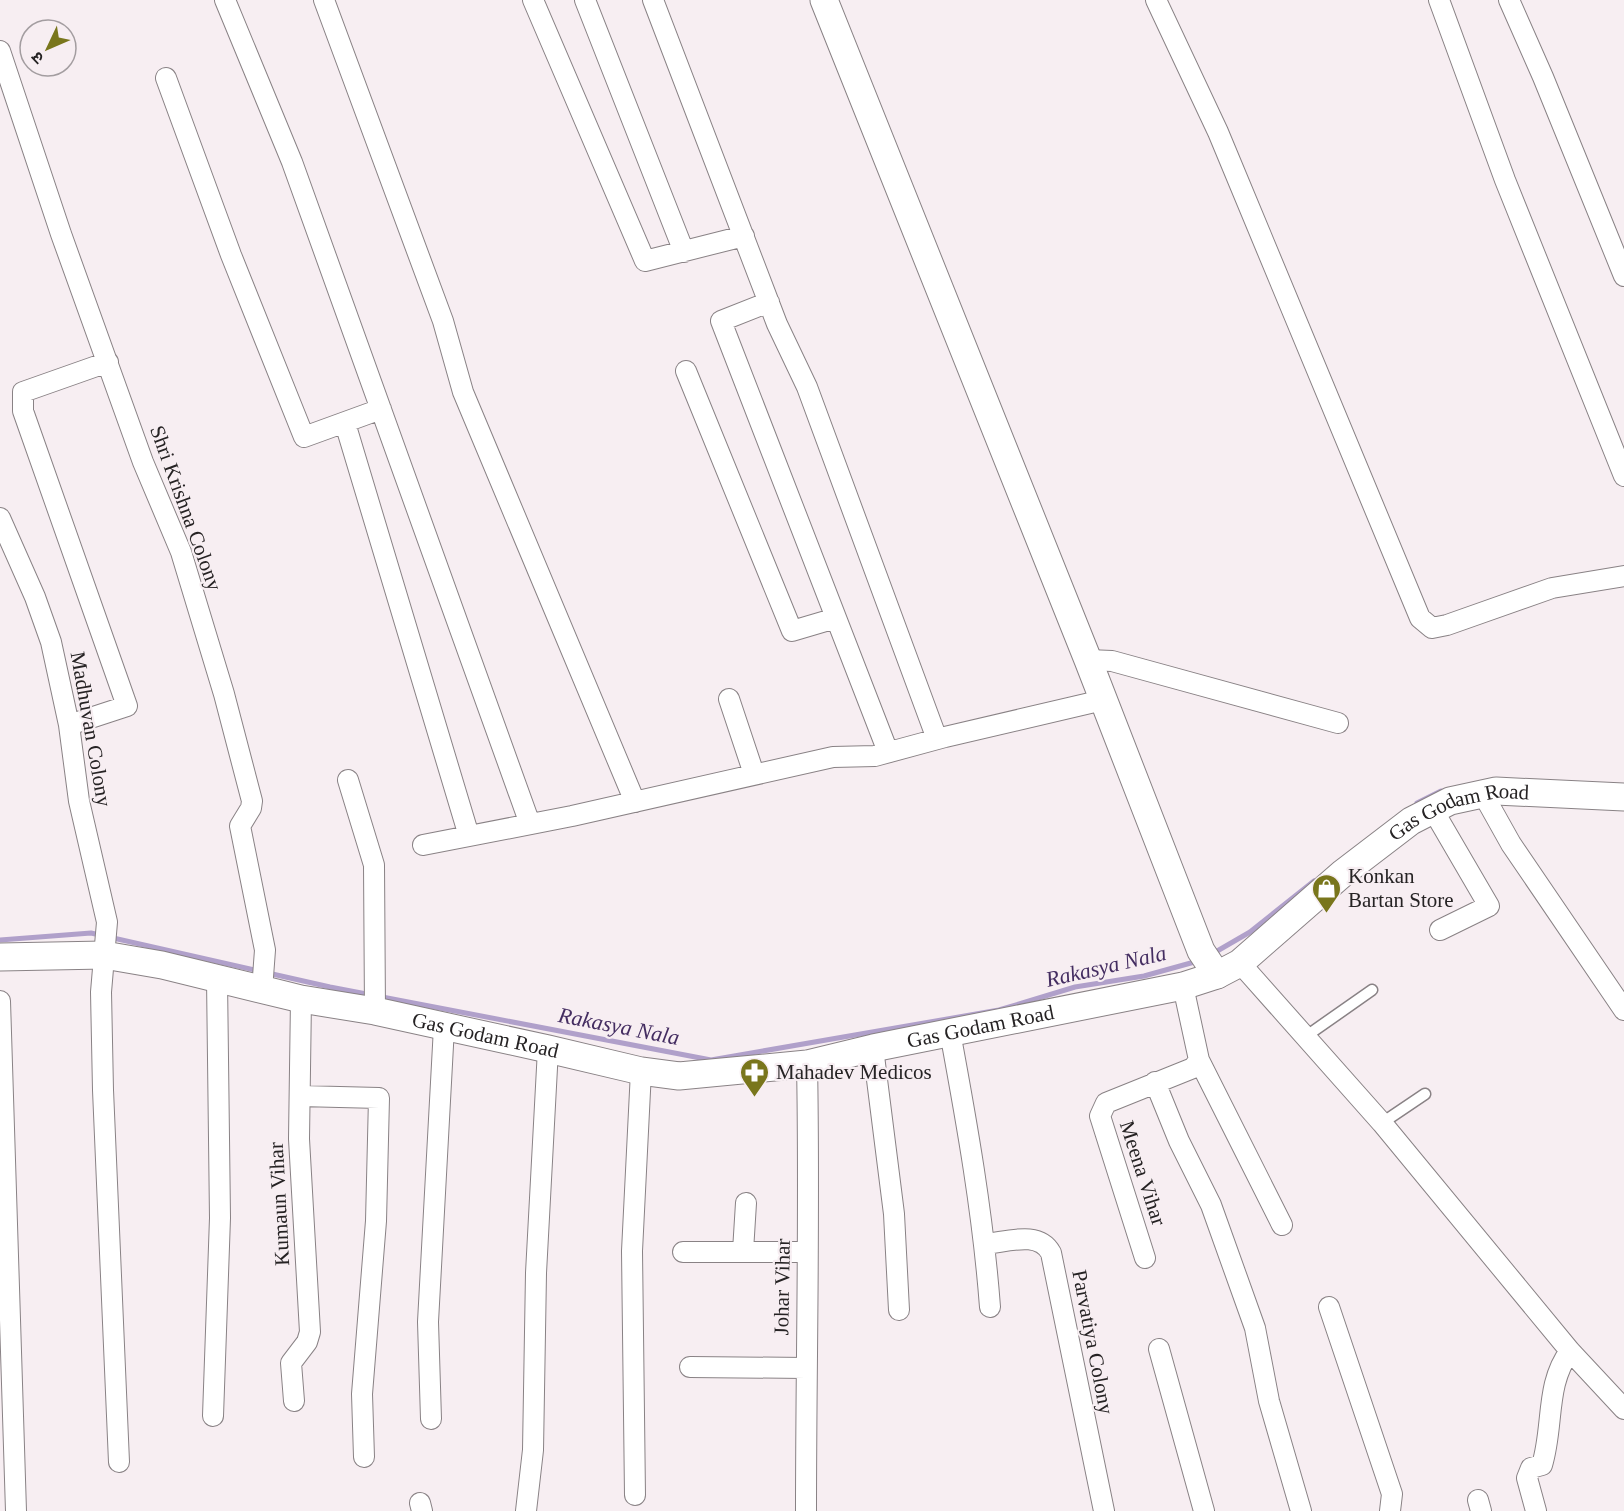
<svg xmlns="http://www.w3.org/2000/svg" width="1624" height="1511" viewBox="0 0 1624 1511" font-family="'Times New Roman','Noto Sans Devanagari',serif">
<rect width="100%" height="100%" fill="#f7eef2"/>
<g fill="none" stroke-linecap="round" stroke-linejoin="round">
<path stroke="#b0a0ca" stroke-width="5" d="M1417,803l24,-12
M0,940l91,-7 239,54 381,73 288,-50 76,-23 69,-11 54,-15
M1212,954l38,-22 64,-51"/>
<defs>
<path id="lane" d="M1305,1037l67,-47
M1382,1123l43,-29"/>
<path id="street" d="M225,0l67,162 238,662
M324,0l119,321 20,71 172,410
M533,0l112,261 99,-25
M585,0l99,252
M653,0l124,324 30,63 130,352
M1156,0l62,132 202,486 12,10 15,-3 105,-37 72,-12
M1439,0l66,180 119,296
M1509,0l34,77 81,199
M0,51l61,183 82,228 38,90 43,142 28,107 -1,7 -11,18 25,124 -3,40
M166,78l65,177 73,182 77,-28
M769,302l-48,19 167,431
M686,371l106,260 44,-13
M345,423l124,413
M0,518l35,79 16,45 18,83 10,76 28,121 -6,70 2,98 16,372
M1088,660l24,1 226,62
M729,699l25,75
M69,725l58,-19 -104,-295v-19l85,-30
M348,780l26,85 1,146
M1483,794l28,50 113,166
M1433,810l56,96 -49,24
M423,845l149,-29 261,-59 42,-1 70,-19 158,-37
M1240,963l142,160 188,228 54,58
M0,1001l16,510
M950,1032c17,92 33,182 40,275
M873,1048l21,166 5,96
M1199,1060l83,165
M1155,1082l24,59 32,64 44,123 14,73 32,110
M300,1096l79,2 -3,123 -14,173 2,63
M985,1244c22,-2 54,-14 66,9l53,258
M743,1251l3,-48
M683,1252h123
M1145,1258l-45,-142 6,-13 87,-35 6,-8 -16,-74
M1329,1307l63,187 -2,17
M1159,1349l45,162
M690,1367l116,1
M294,1401l-3,-38 16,-21 3,-10 -11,-193 2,-140
M213,1416l7,-198 -3,-239
M431,1419l-3,-97 16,-295
M635,1495l-3,-244 9,-180
M1478,1500l3,11
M420,1503l2,8
M526,1511l7,-61 3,-177 12,-224
M806,1511c0,-149 4,-298 1,-447
M1536,1511l-9,-33 4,-10 11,-3c12,-39 3,-81 28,-114"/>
<g id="secondary">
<path d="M824,0l264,660 113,291 16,24"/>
<path id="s1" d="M0,957l104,-2 58,10 139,34 74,12 173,38 93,22 38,5 128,-12 66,-16 310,-62 34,-11 23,-12 103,-90 68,-52 39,-20 46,-10 128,6"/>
</g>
</defs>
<use href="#lane" stroke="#898285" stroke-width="13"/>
<use href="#street" stroke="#898285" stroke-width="22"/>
<use href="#secondary" stroke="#898285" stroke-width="29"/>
<use href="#lane" stroke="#fff" stroke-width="10"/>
<use href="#street" stroke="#fff" stroke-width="20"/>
<use href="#secondary" stroke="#fff" stroke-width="27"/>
</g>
<defs>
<symbol id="shop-pin" viewBox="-11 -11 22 30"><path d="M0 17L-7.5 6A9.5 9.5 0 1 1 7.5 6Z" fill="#79761c" stroke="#f7eef2"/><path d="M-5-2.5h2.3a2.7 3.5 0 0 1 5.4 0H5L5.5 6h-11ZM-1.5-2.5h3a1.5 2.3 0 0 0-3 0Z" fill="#fff"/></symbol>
<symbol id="pharmacy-pin" viewBox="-11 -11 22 30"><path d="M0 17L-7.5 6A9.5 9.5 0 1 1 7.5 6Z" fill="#79761c" stroke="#f7eef2"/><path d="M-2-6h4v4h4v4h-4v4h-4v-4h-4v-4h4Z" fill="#fff"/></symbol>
</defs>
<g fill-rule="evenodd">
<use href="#shop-pin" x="1310" y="872" width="33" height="45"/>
<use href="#pharmacy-pin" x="738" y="1056" width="33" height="45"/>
</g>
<g text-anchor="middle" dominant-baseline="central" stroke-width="4.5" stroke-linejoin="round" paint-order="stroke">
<g font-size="21" fill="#262324" stroke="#f7eef2">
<text transform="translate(186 508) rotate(70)">Shri Krishna Colony</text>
<text transform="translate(91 729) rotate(80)">Madhuvan Colony</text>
<text stroke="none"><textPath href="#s1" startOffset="1538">Gas Godam Road</textPath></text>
<text stroke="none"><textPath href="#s1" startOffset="998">Gas Godam Road</textPath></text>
<text stroke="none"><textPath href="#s1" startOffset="494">Gas Godam Road</textPath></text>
<text transform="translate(1143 1173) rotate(72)">Meena Vihar</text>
<text transform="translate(279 1204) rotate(-93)">Kumaun Vihar</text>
<text transform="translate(782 1287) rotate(-89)">Johar Vihar</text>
<text transform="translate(1093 1342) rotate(79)">Parvatiya Colony</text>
</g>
<g font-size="21" fill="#262324" stroke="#f7eef2" text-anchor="start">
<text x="1348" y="876">Konkan<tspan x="1348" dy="24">Bartan Store</tspan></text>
<text x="776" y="1072">Mahadev Medicos</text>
</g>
<g font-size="22" font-style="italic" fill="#442d61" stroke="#f7eef2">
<text transform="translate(1106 966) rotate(-13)">Rakasya Nala</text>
<text transform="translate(619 1026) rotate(11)">Rakasya Nala</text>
</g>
</g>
<g transform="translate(48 48) rotate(226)"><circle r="28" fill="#f7eef2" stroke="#a39da0" stroke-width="1.5"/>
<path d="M0-4.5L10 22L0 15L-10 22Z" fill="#79761c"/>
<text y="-9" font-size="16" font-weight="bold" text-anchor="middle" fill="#262324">उ</text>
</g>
</svg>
